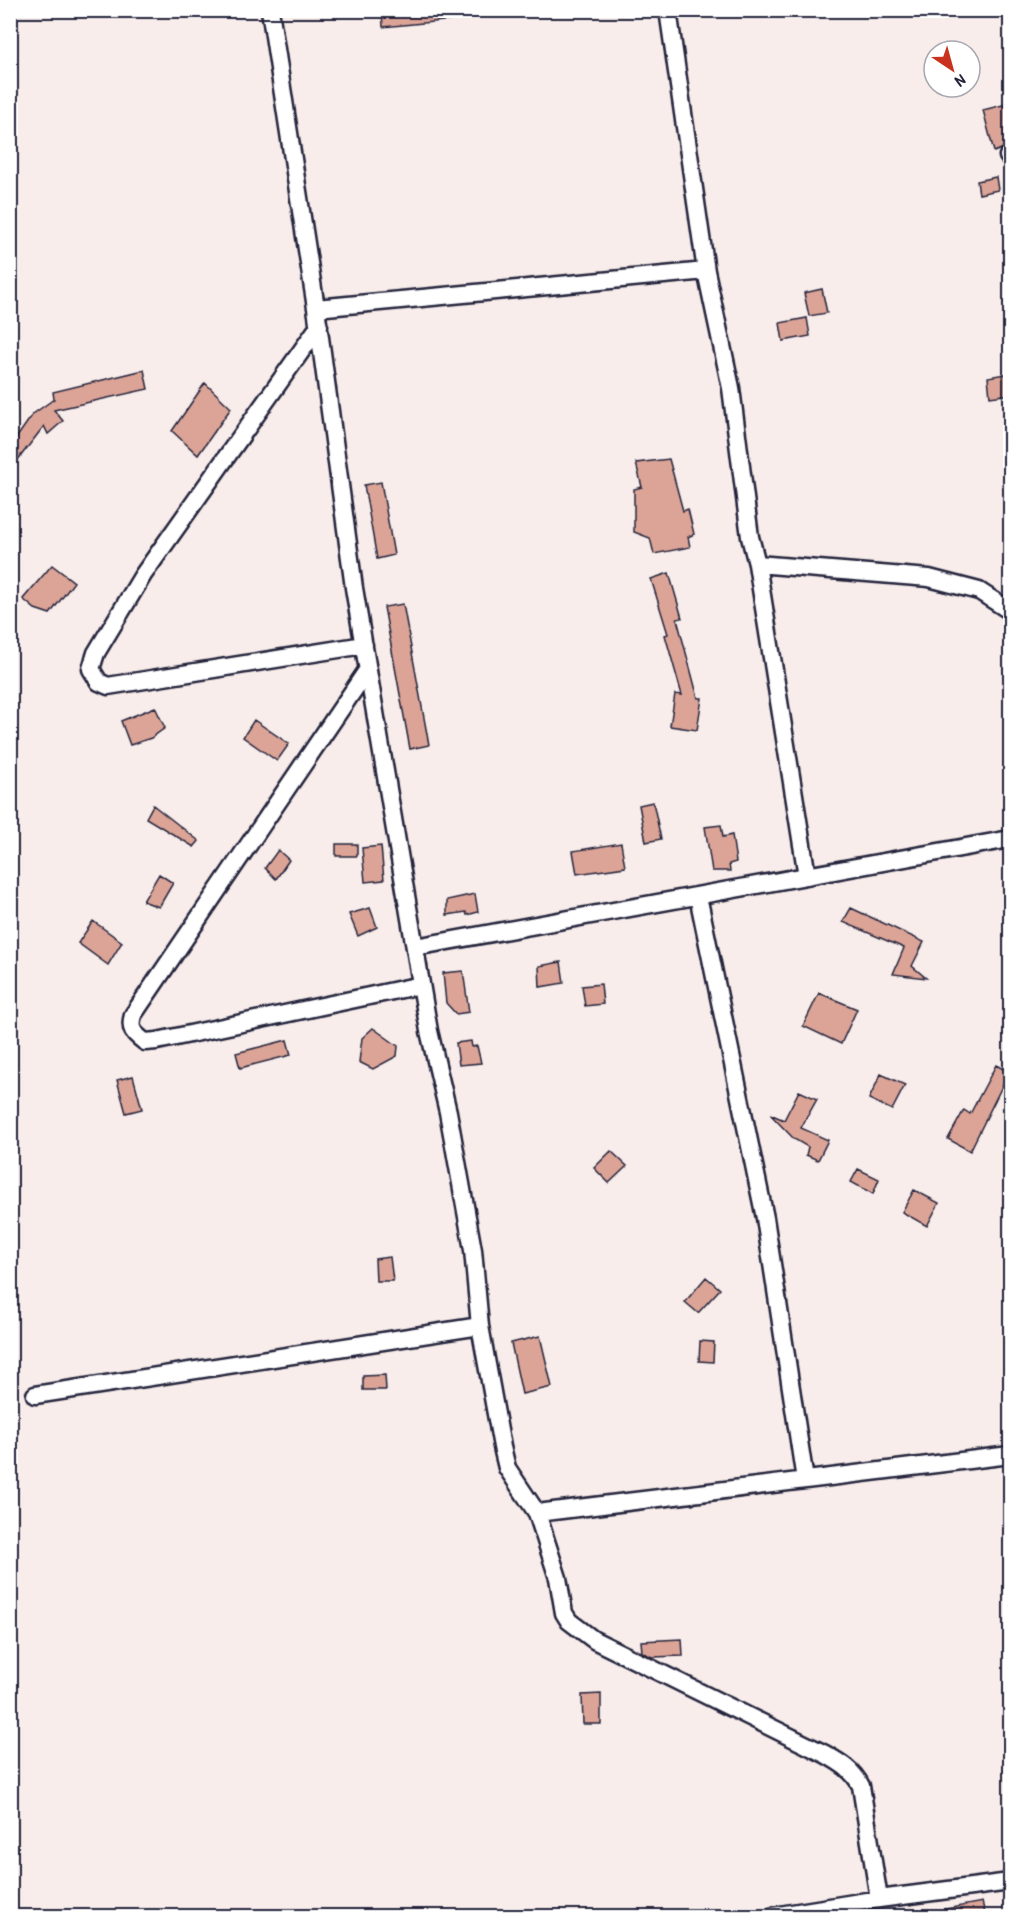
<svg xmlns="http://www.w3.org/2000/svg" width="1021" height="1927" viewBox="0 0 1021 1927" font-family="'Patrick Hand',sans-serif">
<rect width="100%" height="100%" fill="#f8edea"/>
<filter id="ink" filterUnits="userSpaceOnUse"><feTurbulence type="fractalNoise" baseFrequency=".0167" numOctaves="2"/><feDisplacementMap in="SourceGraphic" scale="12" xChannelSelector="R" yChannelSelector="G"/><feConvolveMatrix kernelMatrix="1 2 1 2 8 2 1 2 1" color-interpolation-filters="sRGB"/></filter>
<g filter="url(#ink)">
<path fill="#dca497" stroke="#22223b" stroke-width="1.5" d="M382,10h71v10l-70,7z
M1011,103v42l-17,7 -11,-42z
M996,177l2,13 -19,4 -2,-13z
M822,289l5,24 -18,3 -5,-23z
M807,318l3,18 -27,5 -3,-18z
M144,370l4,19 -94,21 9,11 -15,13 -4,-8 -34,44v-23l23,-33 21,-15 -1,-7z
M1011,373v21l-21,3 -2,-20z
M205,383l26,25 -33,47 -26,-24z
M669,459l14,52 5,-2 6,25 -6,3 2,10 -36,7 -4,-16 -16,-6v-43l8,-2 -6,-24z
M381,482l13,73 -17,4 -13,-74z
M52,565l22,17 -24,32 -15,-5 -12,-10z
M669,573l13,45 -5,1 21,79h4l-5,32 -27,-4 5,-32 7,1 -17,-60 3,-1 -17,-55z
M403,604l26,141 -19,4 -26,-142z
M155,707l10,21 -14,10 -21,7 -9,-24z
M254,720l35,24 -12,17 -34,-24z
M653,802l8,37 -15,3 -7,-37z
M153,805l46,36 -5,6 -48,-29z
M721,825l2,12 9,-2 4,27 -7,2 1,7h-18l-7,-44z
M621,843l4,24 -48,7 -4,-23z
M336,844h21v12h-21z
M381,846l3,34 -19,2 -3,-34z
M278,850l11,10 -13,19 -11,-11z
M159,874l14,9 -14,24 -16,-6z
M475,894l3,18 -11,3 -1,-3 -19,3v-15z
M370,908l7,19 -19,9 -9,-22z
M851,908l73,34 -12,24 14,12 -33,-4 11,-26 -61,-26z
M93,921l29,21 -14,23 -30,-22z
M561,962l3,21 -24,4 -1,-21z
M463,971l6,41 -13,2 -10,-11 -3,-30z
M601,984l2,20 -18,2 -3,-20z
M819,993l38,16 -16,35 -38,-18z
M373,1028l25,18 -1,10 -24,13 -14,-7 3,-24z
M287,1040l4,15 -51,13 -4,-15z
M471,1041l1,6 5,-1 4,17 -22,2 -3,-22z
M996,1065l13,7 -39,79 -22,-12 16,-29 6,4z
M881,1074l24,11 -13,25 -23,-11z
M133,1076l9,33 -16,4 -9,-33z
M799,1091l18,8 -16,29 27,12 -10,20 -12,-5 2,-8 -14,-8 -24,-25 14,6z
M611,1151l16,15 -18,17 -15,-15z
M858,1169l21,10 -6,15 -22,-12z
M914,1190l25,13 -12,23 -25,-14z
M390,1257l3,24h-17l-1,-22z
M706,1277l14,12 -22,24 -13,-11z
M540,1336l12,51 -30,7 -11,-51z
M700,1341l14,1 -1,20 -14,-1z
M385,1375l1,15h-23v-14z
M682,1639l1,17 -31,1 -10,-5 -1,-11z
M601,1694v30h-18l-1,-29z
M982,1902l4,15h-45l-1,-7z"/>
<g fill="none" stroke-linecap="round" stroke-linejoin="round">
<defs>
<path id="minor" d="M270,10l46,298 38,280 75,443 19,81 25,138 7,76 22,121 5,21 30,45 21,65 6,35 5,8 25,19 231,114c16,9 28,16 36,32l18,113
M668,10l38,261 25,117 19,149 7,27 50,312
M1008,156l2,-1
M316,308l390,-37
M319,326l-176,249 -47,78 -5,16 8,13 9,4 256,-41
M757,564l172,14 50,13 31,20
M368,669l-235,346c-4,14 0,18 12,27l12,-1 264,-56
M698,896l67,322 40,262
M415,947l595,-108
M35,1395l445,-69
M537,1513l473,-58
M773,1916l106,-17 131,-17"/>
</defs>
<use href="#minor" stroke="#22223b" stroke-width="21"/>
<use href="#minor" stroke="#fff" stroke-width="16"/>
</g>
</g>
<rect width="1021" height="1927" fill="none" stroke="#fff" stroke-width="36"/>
<rect x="18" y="18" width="985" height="1891" fill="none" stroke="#22223b" stroke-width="2" filter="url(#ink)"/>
<g transform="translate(952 69) rotate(144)"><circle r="28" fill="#ffffff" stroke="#a7a7b1" stroke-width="1.5"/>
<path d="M0-4.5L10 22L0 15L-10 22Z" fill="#c8321e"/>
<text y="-9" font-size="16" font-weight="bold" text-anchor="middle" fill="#22223b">N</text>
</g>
</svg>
